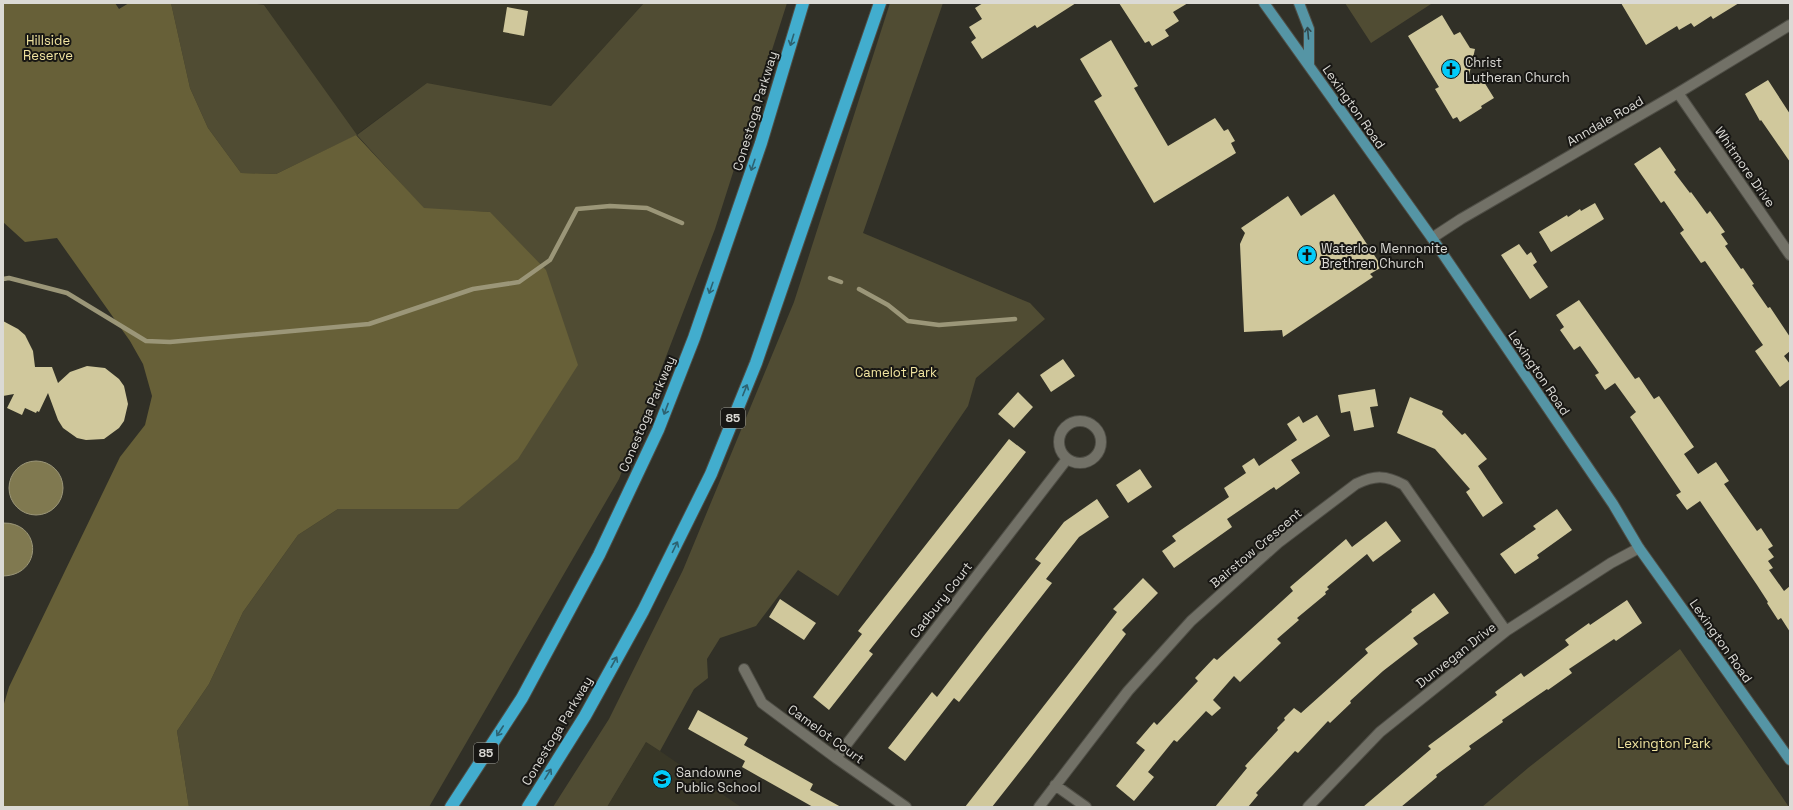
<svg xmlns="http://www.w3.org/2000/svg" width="1793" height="810" viewBox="0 0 1793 810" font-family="'Space Grotesk',sans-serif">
<rect width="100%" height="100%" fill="#313027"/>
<path fill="#393727" d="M251,3h393l-93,103 -124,-23 -71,52 -92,-130z
M646,742l14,9 81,56h-134z"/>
<path fill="#504c33" d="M171,3h80l13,2 93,130 70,-52 124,23 93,-103h143l-72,226 -96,250 -190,328h-240l-12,-76 32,-47 34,-72 55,-77 40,-26h120l32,-297 -66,-3 -67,-74 -81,39 -35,-1 -33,-45 -18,-40z
M890,3h53l-80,230 167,70 15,16 -69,59 -8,28 -130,190 -40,-26 -42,56 -36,12 -13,21 1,19 -14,11 -34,62 -14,-9 -39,65h-54l56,-88 74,-149 111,-268z
M1345,3h86v1l-60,39z
M1680,649l109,158h-307l46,-39z"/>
<path fill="#676038" d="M3,3h112l4,6 10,-6h42l19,85 18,40 33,45 35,1 80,-39 68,73 66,4 56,58 32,95 -60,94 -60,50h-120l-40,26 -55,77 -34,72 -32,47 12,76h-186v-100l6,-20 111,-230 25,-32 7,-29 -9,-32 -13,-23 -73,-103 -32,4 -22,-20z"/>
<path fill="#807950" stroke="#9b9678" d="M9 488a27 27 0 1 1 54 0a27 27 0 1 1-54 0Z
M3,523c39,-1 40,52 0,53z"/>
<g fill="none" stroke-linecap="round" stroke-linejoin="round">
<path stroke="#9b9678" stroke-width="4.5" d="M830,278l11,4
M3,279l6,-1 58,15 79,48 24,1 199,-18 104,-35 46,-7 31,-22 27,-51 33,-3 37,2 35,15
M859,289l29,16 20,16 31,4 76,-6"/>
</g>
<path fill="#d0c89c" d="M983,3h93l-39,25 -2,-3 -53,34 -11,-17 5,-4 -7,-11 13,-8 -7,-11z
M1119,3h69l-15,9 6,9 -14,9 4,6 -17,10 -3,-5 -4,2z
M1621,3h118l-26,16 -2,-3 -17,11 -3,-4 -12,7 -2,-4 -31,19z
M507,7l21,4 -4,25 -21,-4z
M1442,15l12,20 6,-3 10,16 5,1 -8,35 14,-7 13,21 -13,8 1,2 -22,14 -3,-5 -4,2 -18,-30 4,-2 -31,-51z
M1111,40l27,46 -4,2 34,58 47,-28 9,13 4,-2 7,12 -4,2 5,10 -82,50 -60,-102 8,-5 -22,-37z
M1768,80l22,34v48l-29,-42 -1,1 -15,-27z
M1660,147l16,23 -2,2 16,21 1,-1 16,22 3,-3 15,21 -4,2 7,10 -3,2 16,23 2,-1 11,16 -2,1 16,23 2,-1 20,30v14l-6,5 6,8v15l-10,8 -25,-36 8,-6 -58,-84 -4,2 -21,-30 4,-3 -20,-29 -3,2 -27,-39z
M1334,194l48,73 -12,7 3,3 -90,60 -1,-7 -38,2 -4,-88 5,-11 -4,-5 47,-32 13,20z
M1595,203l9,16 -53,33 -12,-20 28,-17 1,2 12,-8 1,2z
M1519,244l8,11 4,-3 6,10 -4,3 15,22 -18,12 -29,-44z
M1579,300l56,79 4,-2 15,22 5,-3 35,51 -10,7 14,20 18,-12 13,19 -5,3 33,47 4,-3 12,18 -5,3 6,8 -6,4 5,7 -4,2 15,21 6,-5v46l-9,-14 -3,2 -11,-17 1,-1 -11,-17 -57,-84 -13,9 -11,-15 5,-3 -51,-75 6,-5 -21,-29 -10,7 -10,-15 4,-2 -19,-27 -6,4 -14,-20 4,-3 -8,-12z
M3,321l15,8 7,6 8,16 2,16h17l6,16 12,-11 17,-6 18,2 14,11 5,7 4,18 -4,17 -5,7 -15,11 -18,1 -9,-2 -14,-10 -5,-8 -10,-27 -9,19 -2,-1 -1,2 -11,-5 -3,7 -15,-7 7,-14 -11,2z
M1063,359l12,17 -24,16 -11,-17z
M1375,389l3,17 -8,1 4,20 -20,4 -4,-20 -9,2 -3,-18z
M1018,392l15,15 -19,21 -16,-14z
M1410,397l33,14 -1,3 20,21 3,-2 22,26 -9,7 25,37 -20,14 -17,-25 4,-3 -35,-40 -38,-16z
M1317,415l13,21 -39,24 9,13 -24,17 -2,-3 -47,32 5,8 -58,41 -12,-17 14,-10 -4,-5 57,-39 -5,-9 22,-15 -4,-7 12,-8 5,8 38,-26 -10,-16 12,-8 4,7z
M1009,439l17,13 -157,199 4,3 -44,56 -16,-13 49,-63 -4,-3z
M1140,469l12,18 -24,16 -12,-18z
M1097,499l12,18 -30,20 -33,42 6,4 -93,119 -5,-4 -49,63 -17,-13 44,-56 5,5 49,-64 55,-70 -6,-4 29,-37z
M1557,509l15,21 -35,25 2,3 -24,16 -15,-20 36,-25 -3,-3z
M1386,521l15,20 -28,21 -6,-8 -40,33 2,2 -4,3 1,2 -29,24 2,2 -22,19 4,4 -41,39 -6,-6 -21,24 8,8 -9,8 -6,-5 -29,31 -3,-2 -26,32 6,5 -20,24 -18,-15 29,-36 -9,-7 18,-21 3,3 41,-44 -3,-3 19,-20 3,2 76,-69 -3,-4 56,-48 6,8z
M1143,578l15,15 -36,37 4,4 -97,126 -37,47h-27l152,-195 -4,-3z
M1434,593l15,20 -36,25 5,6 -35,27 -33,30 1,2 -21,20 -2,-2 -30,32 -3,-2 -39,42 2,2 -10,12h-33l32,-39 -2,-2 33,-36 -1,-2 8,-8 -1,-2 10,-10 7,5 67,-60 -3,-4 47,-37 -1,-2z
M780,599l36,24 -12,17 -35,-23z
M1627,600l15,23 -26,18 -2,-2 -45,30 3,4 -24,17 -1,-1 -45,31 1,2 -34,24 2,3 -35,26 1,2 -36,30h-38l68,-58 -3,-3 69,-51 -2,-3 26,-19 3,4 45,-32 -4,-5 24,-17 1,2z
M698,710l50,28 -4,7 69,39 -3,6 31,17h-28l-71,-40 3,-6 -57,-32z"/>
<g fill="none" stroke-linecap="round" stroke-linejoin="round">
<defs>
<path id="minor" d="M1678,93l112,162
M1432,238l29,-19 217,-126 112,-68
M1059 442a21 21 0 1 1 42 0a21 21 0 1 1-42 0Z
M744,669l18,34 74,55 70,49
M836,758l231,-299
M1055,785l31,22
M1039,807l89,-116 63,-70 87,-78 78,-59c19,-9 30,-9 48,1l102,146
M1308,807l72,-75 126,-101 105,-68 28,-15"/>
<path id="major" d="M1264,3l168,235 181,266 26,44 151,212
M1299,3l10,26v36"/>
<path id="highway" d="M451,807l71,-109 77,-143 59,-125 36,-92 67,-195 42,-140
M528,807l57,-91 58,-105 68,-137 45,-111 124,-360"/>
</defs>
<use href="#minor" stroke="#4f4e46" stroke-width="12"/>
<use href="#major" stroke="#4f4e46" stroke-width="12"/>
<use href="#highway" stroke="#4f4e46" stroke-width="14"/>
<use href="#minor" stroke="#727167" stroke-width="10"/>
<use href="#major" stroke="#5595a5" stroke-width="10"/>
<use href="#highway" stroke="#42adce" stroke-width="12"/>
</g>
<defs><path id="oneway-shaft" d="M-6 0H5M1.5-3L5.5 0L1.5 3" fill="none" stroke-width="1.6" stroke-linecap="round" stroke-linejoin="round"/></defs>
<use stroke="#30494e" href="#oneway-shaft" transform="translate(1308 33) rotate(-95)"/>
<g stroke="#2d6271">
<use href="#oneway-shaft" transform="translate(792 40) rotate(107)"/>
<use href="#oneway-shaft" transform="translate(753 165) rotate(109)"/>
<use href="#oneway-shaft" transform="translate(711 288) rotate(109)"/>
<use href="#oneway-shaft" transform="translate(745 390) rotate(-68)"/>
<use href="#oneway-shaft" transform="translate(666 409) rotate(111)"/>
<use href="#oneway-shaft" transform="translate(675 547) rotate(-64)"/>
<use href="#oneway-shaft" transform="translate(614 662) rotate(-61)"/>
<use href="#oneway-shaft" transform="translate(500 731) rotate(123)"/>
<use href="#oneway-shaft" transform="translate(548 774) rotate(-58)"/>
</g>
<defs>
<symbol id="church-disc" viewBox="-11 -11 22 22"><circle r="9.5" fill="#02cbf9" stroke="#181714"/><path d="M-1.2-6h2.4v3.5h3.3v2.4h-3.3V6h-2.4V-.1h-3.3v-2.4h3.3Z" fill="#111"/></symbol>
<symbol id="school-disc" viewBox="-11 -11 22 22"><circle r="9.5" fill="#02cbf9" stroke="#181714"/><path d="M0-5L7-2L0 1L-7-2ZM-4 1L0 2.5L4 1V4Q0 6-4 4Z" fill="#111"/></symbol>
</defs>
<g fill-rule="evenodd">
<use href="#church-disc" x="1440" y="58" width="22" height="22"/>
<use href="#church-disc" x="1296" y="244" width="22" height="22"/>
<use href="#school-disc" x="651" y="768" width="22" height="22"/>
</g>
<g text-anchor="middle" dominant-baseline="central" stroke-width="4" stroke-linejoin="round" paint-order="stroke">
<g fill="#181714" stroke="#a0a09b" stroke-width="1">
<rect x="721" y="408" width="24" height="20" rx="3"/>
<rect x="474" y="743" width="24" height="20" rx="3"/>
</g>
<g font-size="12" font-weight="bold" fill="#dbdad5">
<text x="733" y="418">85</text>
<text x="486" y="753">85</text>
</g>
<g font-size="13" fill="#f2e5a0" stroke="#181714">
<text x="48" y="40">Hillside<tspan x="48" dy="15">Reserve</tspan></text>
<text x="896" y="372">Camelot Park</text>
<text x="1664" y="743">Lexington Park</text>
</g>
<g font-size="13" fill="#dbdad5" stroke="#181714" text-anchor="start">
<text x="1465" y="62">Christ<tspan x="1465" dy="15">Lutheran Church</tspan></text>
<text x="1321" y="248">Waterloo Mennonite<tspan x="1321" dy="15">Brethren Church</tspan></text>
<text x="676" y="772">Sandowne<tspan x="676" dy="15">Public School</tspan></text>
</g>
<g font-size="13" fill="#dbdad5" stroke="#181714">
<text transform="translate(1354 107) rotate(55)">Lexington Road</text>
<text transform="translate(755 111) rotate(-73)">Conestoga Parkway</text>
<text transform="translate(1605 121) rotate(-30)">Anndale Road</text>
<text transform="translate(1745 167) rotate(55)">Whitmore Drive</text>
<text transform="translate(1539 373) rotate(56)">Lexington Road</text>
<text transform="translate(647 414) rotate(-67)">Conestoga Parkway</text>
<text transform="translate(1256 548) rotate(-40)">Bairstow Crescent</text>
<text transform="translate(941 600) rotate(-52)">Cadbury Court</text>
<text transform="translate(1721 641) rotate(55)">Lexington Road</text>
<text transform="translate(1456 655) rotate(-38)">Dunvegan Drive</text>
<text transform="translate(557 731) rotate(-59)">Conestoga Parkway</text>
<text transform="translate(826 734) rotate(36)">Camelot Court</text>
</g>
</g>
<rect width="1793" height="810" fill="none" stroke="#dbdad5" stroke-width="8"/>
</svg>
